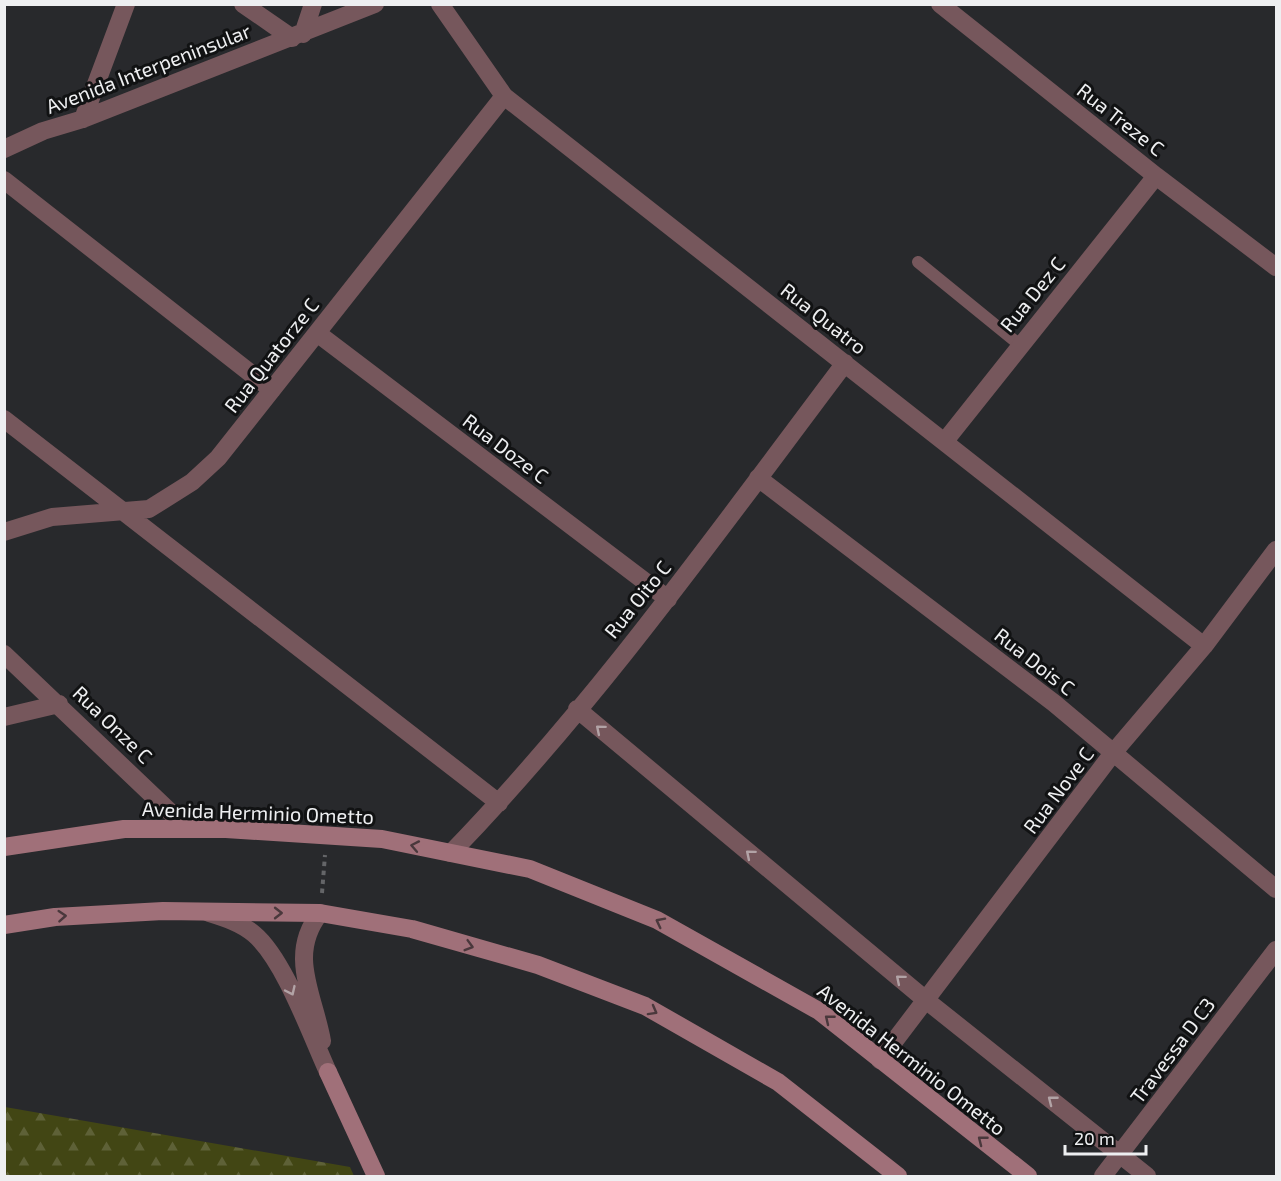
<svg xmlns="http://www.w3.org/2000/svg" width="1281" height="1181" viewBox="0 0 1281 1181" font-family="'Exo 2',sans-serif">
<defs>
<pattern id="forest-firs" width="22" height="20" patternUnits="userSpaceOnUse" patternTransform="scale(1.5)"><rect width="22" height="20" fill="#424614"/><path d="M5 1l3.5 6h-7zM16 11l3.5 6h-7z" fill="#5e6137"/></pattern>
</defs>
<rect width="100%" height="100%" fill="#28292c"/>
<path fill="url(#forest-firs)" d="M5,1107l345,60 4,9h-349z"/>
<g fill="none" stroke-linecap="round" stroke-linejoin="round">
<path stroke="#646568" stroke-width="4" stroke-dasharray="4.5 4.5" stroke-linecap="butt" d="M322,893l3,-38"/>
<path stroke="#76575c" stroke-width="12" d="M918,262l102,83"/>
<path stroke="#76575c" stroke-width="18" d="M243,4l49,34
M440,4l64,92 700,550
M940,4l216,172 120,91
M303,34l10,-30
M83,119l43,-115
M4,149l39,-18 40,-12 292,-115
M4,180l268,210
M317,333l351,266
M4,419l495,384
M945,441l211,-265
M758,478l296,225 222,186
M4,532l48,-15 97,-8 43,-27 26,-24 286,-362
M4,654l184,175
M577,709l350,292 220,175
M4,717l55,-13
M451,853c146,-151 268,-323 394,-490
M209,913c16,5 32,10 45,21 30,25 57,101 74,138
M320,913c-33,42 -6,82 2,128
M880,1060l233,-307 91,-107 72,-96
M1103,1176l173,-226"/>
<path stroke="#a07079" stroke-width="18" d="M4,847l120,-18h102l156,10 148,30 127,51 162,91 209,165
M4,925l51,-8 108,-6 157,2 92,16 126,36 107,41 133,76 120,94
M328,1072l48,104"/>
</g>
<defs><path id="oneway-chevron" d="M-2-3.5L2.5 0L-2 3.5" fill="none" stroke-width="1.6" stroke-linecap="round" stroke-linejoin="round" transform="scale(1.5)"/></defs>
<g stroke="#b2a3a6">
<use href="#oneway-chevron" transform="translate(600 729) rotate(-140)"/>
<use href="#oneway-chevron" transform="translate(750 854) rotate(-140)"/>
<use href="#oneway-chevron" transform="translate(900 979) rotate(-140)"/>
<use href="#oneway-chevron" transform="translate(291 991) rotate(65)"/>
<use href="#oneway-chevron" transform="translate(1052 1100) rotate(-142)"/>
</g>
<g stroke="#4a383c">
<use href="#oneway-chevron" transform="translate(415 846) rotate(-169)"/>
<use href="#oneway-chevron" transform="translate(278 913)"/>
<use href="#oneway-chevron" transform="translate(62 916) rotate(-4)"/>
<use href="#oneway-chevron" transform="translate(660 922) rotate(-153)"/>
<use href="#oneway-chevron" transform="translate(469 946) rotate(16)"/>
<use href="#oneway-chevron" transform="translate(653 1011) rotate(29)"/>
<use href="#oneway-chevron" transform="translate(829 1019) rotate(-141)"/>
<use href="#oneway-chevron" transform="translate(982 1140) rotate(-142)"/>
</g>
<g text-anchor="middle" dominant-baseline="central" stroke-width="6" stroke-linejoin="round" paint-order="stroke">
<g font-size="20" fill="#eeeff1" stroke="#111213">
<text transform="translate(148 68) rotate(-21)">Avenida Interpeninsular</text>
<text transform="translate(1121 119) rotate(38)">Rua Treze C</text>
<text transform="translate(1032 294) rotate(-51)">Rua Dez C</text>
<text transform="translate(824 318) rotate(38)">Rua Quatro</text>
<text transform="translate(271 355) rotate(-52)">Rua Quatorze C</text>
<text transform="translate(506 448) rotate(37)">Rua Doze C</text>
<text transform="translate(637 599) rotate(-51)">Rua Oito C</text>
<text transform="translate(1035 661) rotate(38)">Rua Dois C</text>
<text transform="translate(113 724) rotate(44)">Rua Onze C</text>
<text transform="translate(1058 790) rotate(-53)">Rua Nove C</text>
<text transform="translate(258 812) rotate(2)">Avenida Herminio Ometto</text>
<text transform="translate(1172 1050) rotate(-53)">Travessa D C3</text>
<text transform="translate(912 1059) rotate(38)">Avenida Herminio Ometto</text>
</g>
</g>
<rect width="1281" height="1181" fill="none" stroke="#eeeff1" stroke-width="12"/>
<path d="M1065 1145v9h81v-9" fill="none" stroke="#eeeff1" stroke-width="3"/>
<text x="1074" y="1145" font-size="18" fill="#eeeff1" stroke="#111213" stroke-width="4.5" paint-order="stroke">20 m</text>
</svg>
